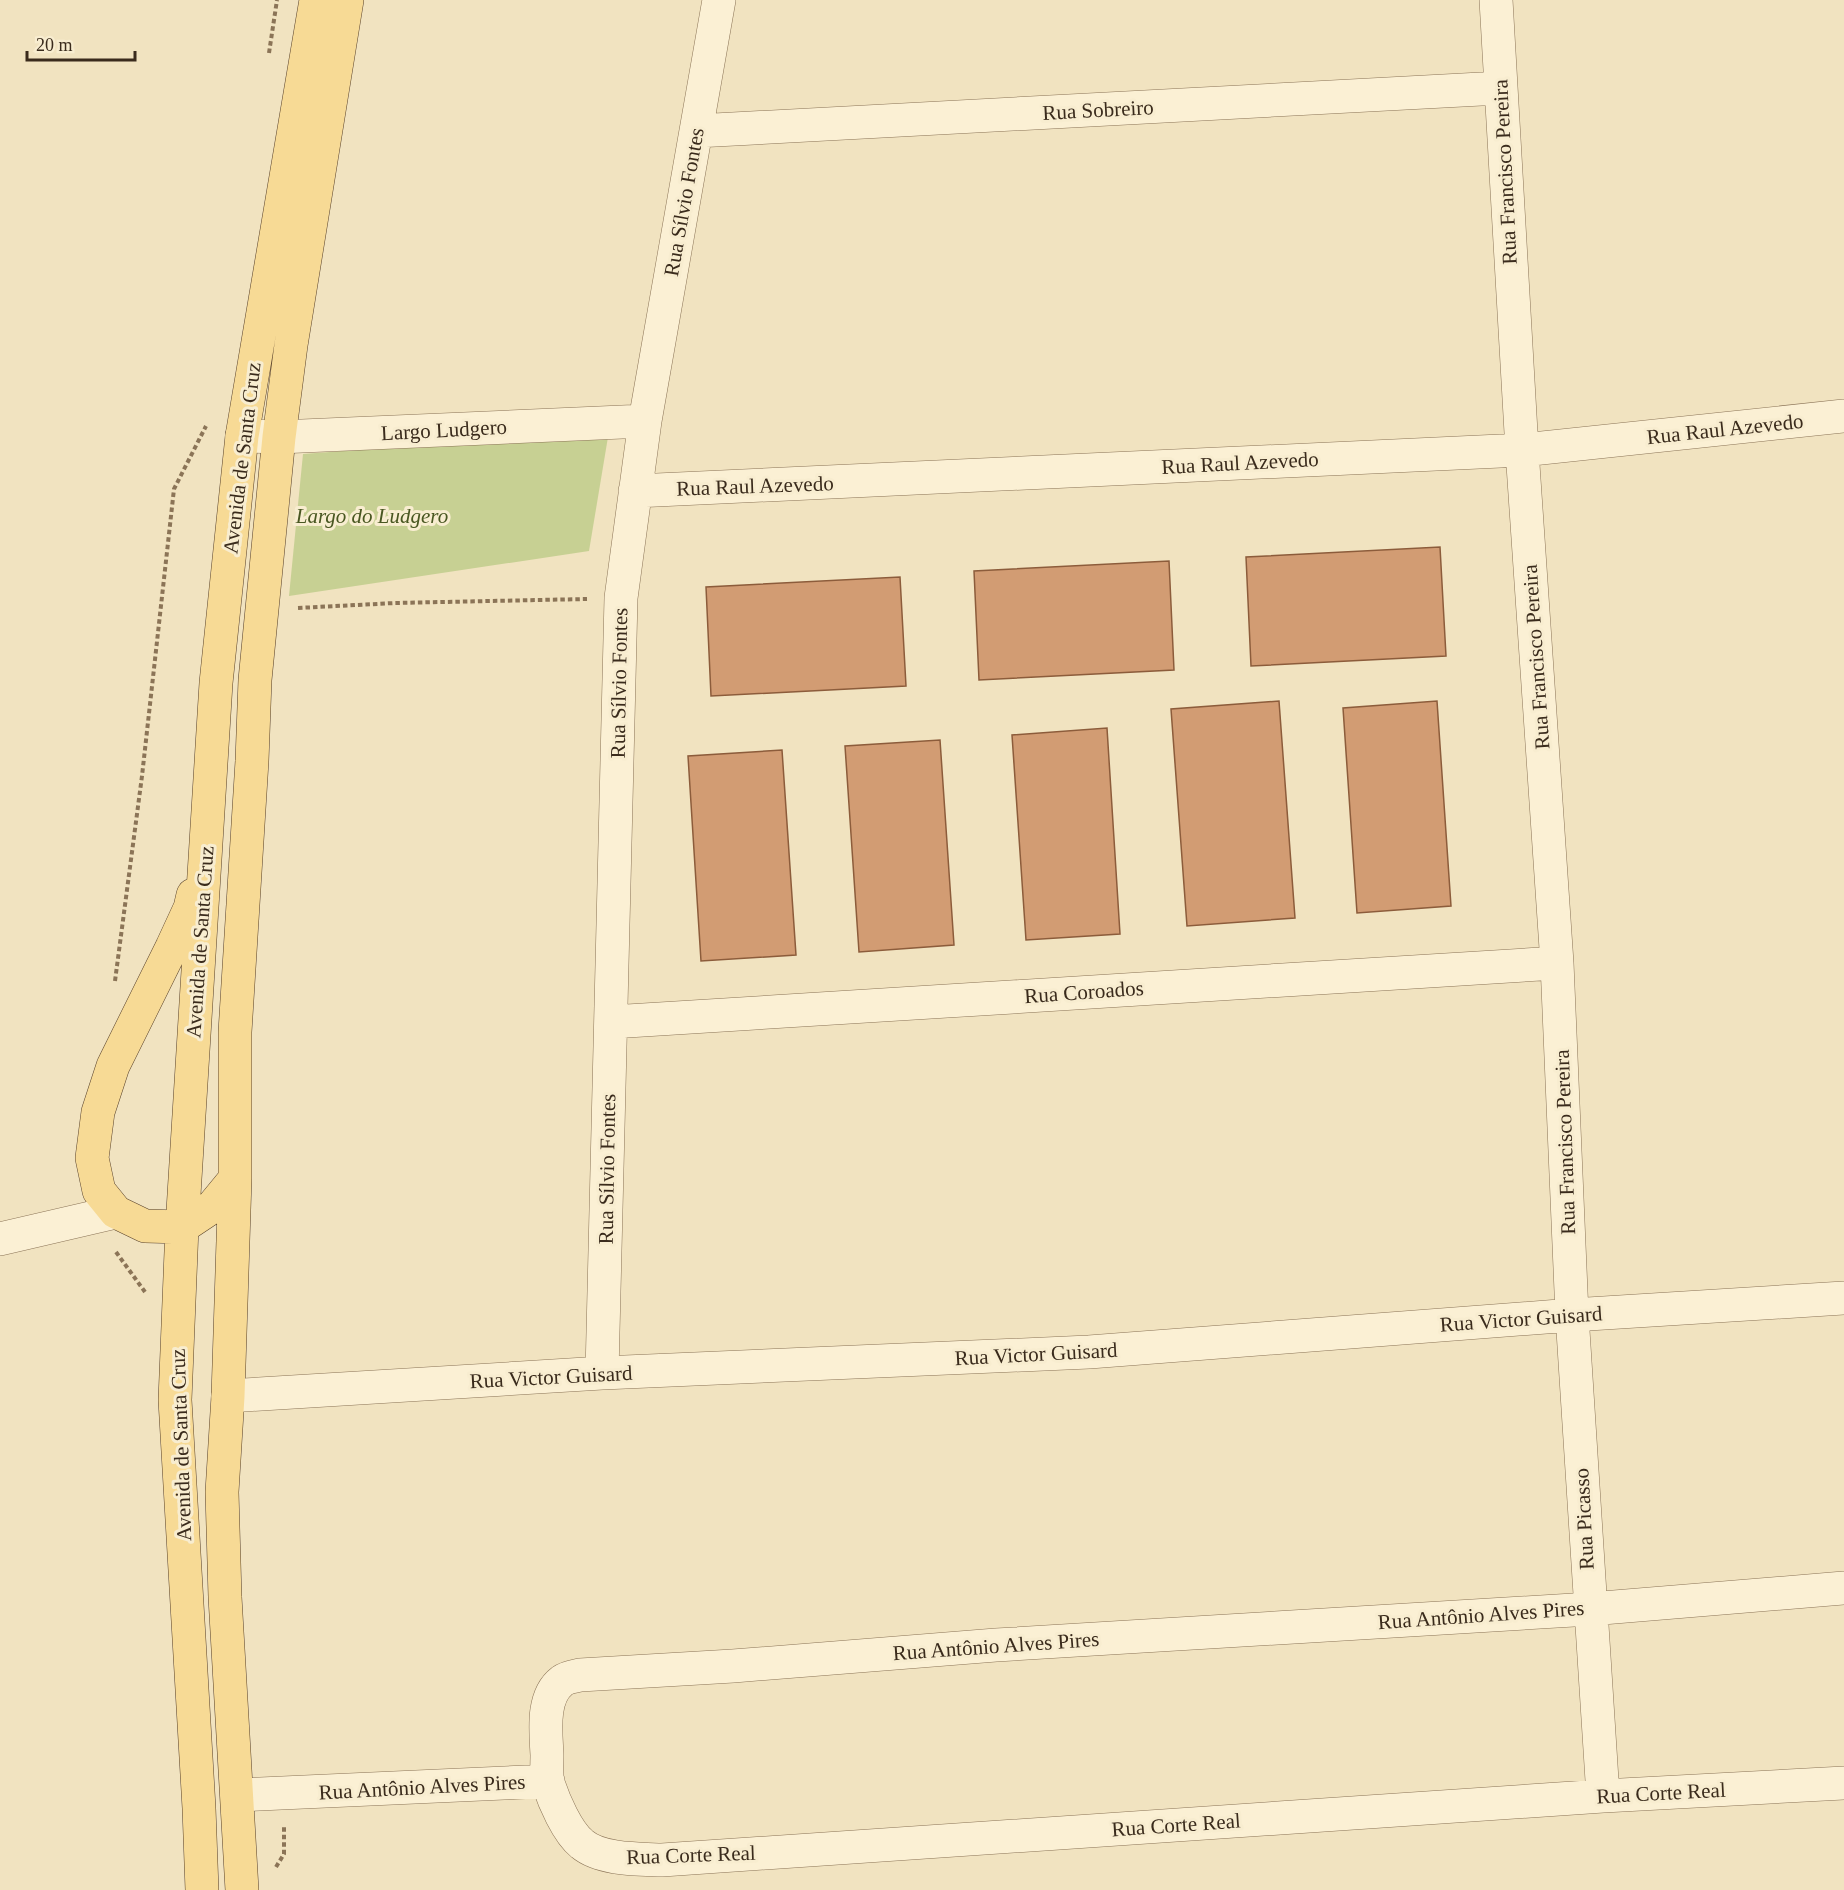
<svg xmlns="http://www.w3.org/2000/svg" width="1844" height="1890" viewBox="0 0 1844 1890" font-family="'Times New Roman',serif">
<rect width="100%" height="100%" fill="#f1e3c0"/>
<path fill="#c7d093" d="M609,431l-20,120 -300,45 14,-142z"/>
<path fill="#d29c73" stroke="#8c5c3b" stroke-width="1.5" d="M1440,547l6,109 -195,10 -5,-109z
M1169,561l5,109 -195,10 -5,-109z
M900,577l6,109 -195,10 -5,-109z
M1279,701l16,217 -108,8 -16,-217z
M1437,701l14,205 -94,7 -14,-205z
M1107,728l13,206 -94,6 -14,-205z
M940,740l14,205 -95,7 -14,-206z
M782,750l14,205 -95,6 -13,-205z"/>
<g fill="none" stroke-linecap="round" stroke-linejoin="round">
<defs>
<path id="minor" d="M1496,0l26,450 35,513 15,352 31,481
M696,131l804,-43
M242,436l37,1 366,-16
M635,491l887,-41 322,-34
M611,1022l946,-59
M0,1239l116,-27
M602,1373l19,-775 24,-177 74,-421
M228,1396l374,-23 487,-21 483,-37 272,-17
M1844,1588l-254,21 -594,36 -263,21 -153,9c-5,1 -13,2 -18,6 -21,16 -16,52 -15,74 0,9 -1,20 1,28 6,18 19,49 34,61 19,16 57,15 80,16l941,-64 241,-13
M238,1795l310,-14"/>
<path id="major" d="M193,895l-3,13 -18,39 -59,119 -15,46 -6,46 7,33 17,21 29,14 37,1 30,-20 23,-28
M202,1890l-3,-82 -24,-408 7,-173 34,-544 26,-247 74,-436
M242,1890l-17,-293 -3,-105 6,-96 7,-217v-147l17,-271 3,-81 24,-243 12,-92 56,-345"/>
</defs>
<use href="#minor" stroke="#8b7457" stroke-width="34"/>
<use href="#major" stroke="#58412b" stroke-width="34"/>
<path stroke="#8b7457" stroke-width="4" stroke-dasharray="4.5 3" stroke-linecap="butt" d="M269,53l8,-53
M298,608l97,-5 192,-4
M115,981l27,-205 32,-287 32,-63
M116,1252l29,40
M276,1867l8,-13v-28"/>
<use href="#minor" stroke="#fbf0d4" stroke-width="33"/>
<use href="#major" stroke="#f7da95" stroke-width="33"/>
</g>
<g text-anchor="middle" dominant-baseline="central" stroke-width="6" stroke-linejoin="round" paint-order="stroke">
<g font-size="21" fill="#3a2b1c" stroke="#f8edd0">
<text transform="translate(1098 110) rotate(-3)">Rua Sobreiro</text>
<text transform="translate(1505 172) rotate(-93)">Rua Francisco Pereira</text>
<text transform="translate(684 202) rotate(-80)">Rua Sílvio Fontes</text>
<text transform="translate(1725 429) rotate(-6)">Rua Raul Azevedo</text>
<text transform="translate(444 430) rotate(-3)">Largo Ludgero</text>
<text transform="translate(242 458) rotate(-83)">Avenida de Santa Cruz</text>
<text transform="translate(1240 463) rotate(-3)">Rua Raul Azevedo</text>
<text transform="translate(755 486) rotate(-2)">Rua Raul Azevedo</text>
<text transform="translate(1536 657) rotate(-94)">Rua Francisco Pereira</text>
<text transform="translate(619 683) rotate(-89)">Rua Sílvio Fontes</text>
<text transform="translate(200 942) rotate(-86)">Avenida de Santa Cruz</text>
<text transform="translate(1084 992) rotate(-4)">Rua Coroados</text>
<text transform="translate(1565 1142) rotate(-92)">Rua Francisco Pereira</text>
<text transform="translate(607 1169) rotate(-89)">Rua Sílvio Fontes</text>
<text transform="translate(1521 1319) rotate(-4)">Rua Victor Guisard</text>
<text transform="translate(1036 1354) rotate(-3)">Rua Victor Guisard</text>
<text transform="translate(551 1377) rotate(-3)">Rua Victor Guisard</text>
<text transform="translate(181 1445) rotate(-92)">Avenida de Santa Cruz</text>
<text transform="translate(1584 1519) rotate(-93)">Rua Picasso</text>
<text transform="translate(1481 1615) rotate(-4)">Rua Antônio Alves Pires</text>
<text transform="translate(996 1646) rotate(-4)">Rua Antônio Alves Pires</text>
<text transform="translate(422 1787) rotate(-3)">Rua Antônio Alves Pires</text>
<text transform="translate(1661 1793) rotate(-3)">Rua Corte Real</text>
<text transform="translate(1176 1825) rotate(-4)">Rua Corte Real</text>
<text transform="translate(691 1855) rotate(-2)">Rua Corte Real</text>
</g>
<g font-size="21" font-style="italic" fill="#495721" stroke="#f8edd0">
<text x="372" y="516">Largo do Ludgero</text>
</g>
</g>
<path d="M27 51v9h108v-9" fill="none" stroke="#3a2b1c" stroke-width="3"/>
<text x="36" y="51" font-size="18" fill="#3a2b1c" stroke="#f8edd0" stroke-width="4.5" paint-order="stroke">20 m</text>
</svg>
